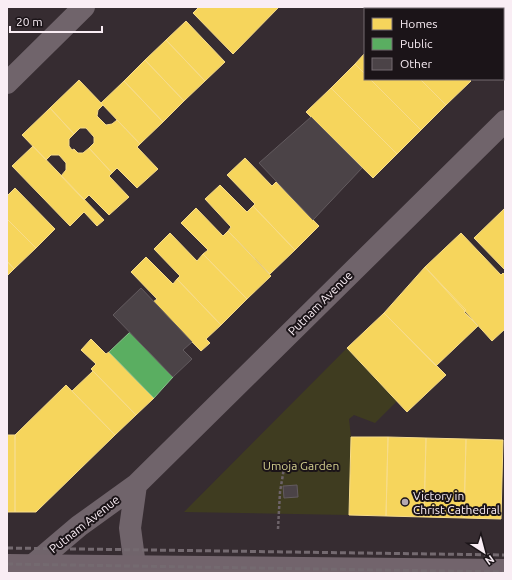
<svg xmlns="http://www.w3.org/2000/svg" width="512" height="580" viewBox="0 0 512 580" font-family="Ubuntu,sans-serif">
<rect width="100%" height="100%" fill="#362c31"/>
<path fill="#3f3c20" d="M347,348l50,53 -22,22 -21,-8 -5,4 2,18 -2,78 -165,-3z"/>
<path fill="#f6d55c" stroke="#f7dc8a" d="M199,7h80l-46,47 -40,-41z
M186,21l39,41 -20,19 -39,-41z
M166,40l39,41 -21,20 -39,-41z
M365,53v21l-10,-10z
M145,60l39,41 -21,21 -39,-41z
M355,64l10,10v5h5l51,51 -24,24 -66,-66z
M370,79h50l26,26 -25,25z
M420,79h49l2,2 -25,24z
M79,80l24,25 -5,5 -1,6 9,9 6,-1 5,-4 23,24 -3,3 21,22 -21,19 -20,-20 -5,5 -23,-25 5,-5v-6l-8,-9h-6l-6,6 -24,-26z
M124,81l39,41 -23,22 -39,-41z
M331,88l66,66 -24,24 -67,-66z
M50,108l24,26 -5,5v7l3,4 2,-1 4,4h5l6,-5 23,25 -3,3 20,21 -20,18 -20,-20 -5,5 -23,-24 5,-6v-7l-7,-8h-8l-5,5 -24,-25z
M33,146l71,74 -7,6 -13,-14 -14,14 -58,-60z
M245,158l27,28 4,-4 43,44 -24,24 -42,-44 2,-2 -28,-29z
M220,185l27,27 6,-6 42,44 -25,24 -42,-43 3,-4 -26,-28z
M15,188l40,41 -19,19 -29,-29v-23z
M196,208l27,28 5,-5 43,45 -24,23 -44,-45 5,-4 -27,-27z
M505,208v62l-31,-32z
M7,219l29,29 -22,21 -7,-8z
M170,233l27,28 6,-7 44,45 -26,26 -44,-46 3,-3 -26,-27z
M461,233l40,42 2,-2 2,2v54l-13,12 -67,-74z
M146,257l27,27 4,-5 44,46 -15,14 4,4 -9,8 -48,-49 4,-3 -26,-27z
M7,261l7,8 -7,7z
M425,267l41,43 -2,2 14,14 -42,40 -52,-53z
M384,313l62,62 -39,37 -60,-64z
M91,339l15,15 3,-2 45,46 -18,17 -45,-46 5,-5 -15,-14z
M93,371l43,44 -21,20 -43,-44z
M66,385l49,50 -79,77h-21v-77z
M7,435h8v77h-8z
M351,437h37l-2,79 -37,-1z
M388,437l38,1 -2,79 -38,-1z
M426,438l40,1 -2,79 -40,-1z
M466,439l37,1 -2,79 -37,-1z"/>
<path fill="#5aae61" stroke="#8ac18d" d="M487,7h18v24l-2,2v-24h-14z
M130,332l43,45 -19,21 -45,-46z"/>
<path fill="#4b4347" stroke="#635b5f" d="M311,117l51,51 -49,52 -54,-57z
M141,288l51,54 -9,8 9,9 -19,18 -60,-62z
M297,485l1,12 -14,1 -1,-12z"/>
<g fill="none" stroke-linecap="round" stroke-linejoin="round">
<path stroke="#6d6369" stroke-width="2.5" stroke-dasharray="3 2" stroke-linecap="butt" d="M278,529l2,-37 4,-24"/>
<path stroke="#70646b" stroke-width="22" d="M7,83l77,-76
M33,565l46,-39 57,-41 369,-364
M135,566l-5,-38 6,-43"/>
<path stroke="#72646c" stroke-width="22" d="M7,565l498,5"/>
<path stroke="#746a70" stroke-width="3" stroke-dasharray="6 3" stroke-linecap="butt" d="M7,548l498,7
M7,564l498,8"/>
</g>
<circle fill="#b5a9b0" stroke="#1b1418" stroke-width="1.5" cx="405" cy="502" r="4"/>
<g text-anchor="middle" dominant-baseline="central" stroke-width="4" stroke-linejoin="round" paint-order="stroke">
<g font-size="12" fill="#f9edf4" stroke="#1b1418">
<text transform="translate(320 303) rotate(-45)">Putnam Avenue</text>
<text transform="translate(84 524) rotate(-38)">Putnam Avenue</text>
</g>
<g font-size="12" fill="#d4d08f" stroke="#1b1418">
<text x="301" y="465">Umoja Garden</text>
</g>
<g font-size="12" fill="#f9edf4" stroke="#1b1418" text-anchor="start">
<text x="413" y="495">Victory in<tspan x="413" dy="14">Christ Cathedral</tspan></text>
</g>
</g>
<rect width="512" height="580" fill="none" stroke="#f9edf4" stroke-width="16"/>
<rect x="364" y="8" width="140" height="72" fill="#1b1418" stroke="#746b70"/>
<rect x="372" y="18" width="20" height="12" fill="#f6d55c" stroke="#746b70"/>
<text x="400" y="28" font-size="12" fill="#f9edf4">Homes</text>
<rect x="372" y="38" width="20" height="12" fill="#5aae61" stroke="#746b70"/>
<text x="400" y="48" font-size="12" fill="#f9edf4">Public</text>
<rect x="372" y="58" width="20" height="12" fill="#4b4347" stroke="#746b70"/>
<text x="400" y="68" font-size="12" fill="#f9edf4">Other</text>
<g transform="translate(484 552) rotate(144)" stroke="#1b1418" stroke-width="3" paint-order="stroke">
<path d="M0-3L7 15L0 10L-7 15Z" fill="#f9edf4"/>
<text y="-6" font-size="11" font-weight="bold" text-anchor="middle" fill="#f9edf4">N</text>
</g>
<path d="M10 26v6h92v-6" fill="none" stroke="#f9edf4" stroke-width="2"/>
<text x="16" y="26" font-size="12" fill="#f9edf4" stroke="#1b1418" stroke-width="3" paint-order="stroke">20 m</text>
</svg>
